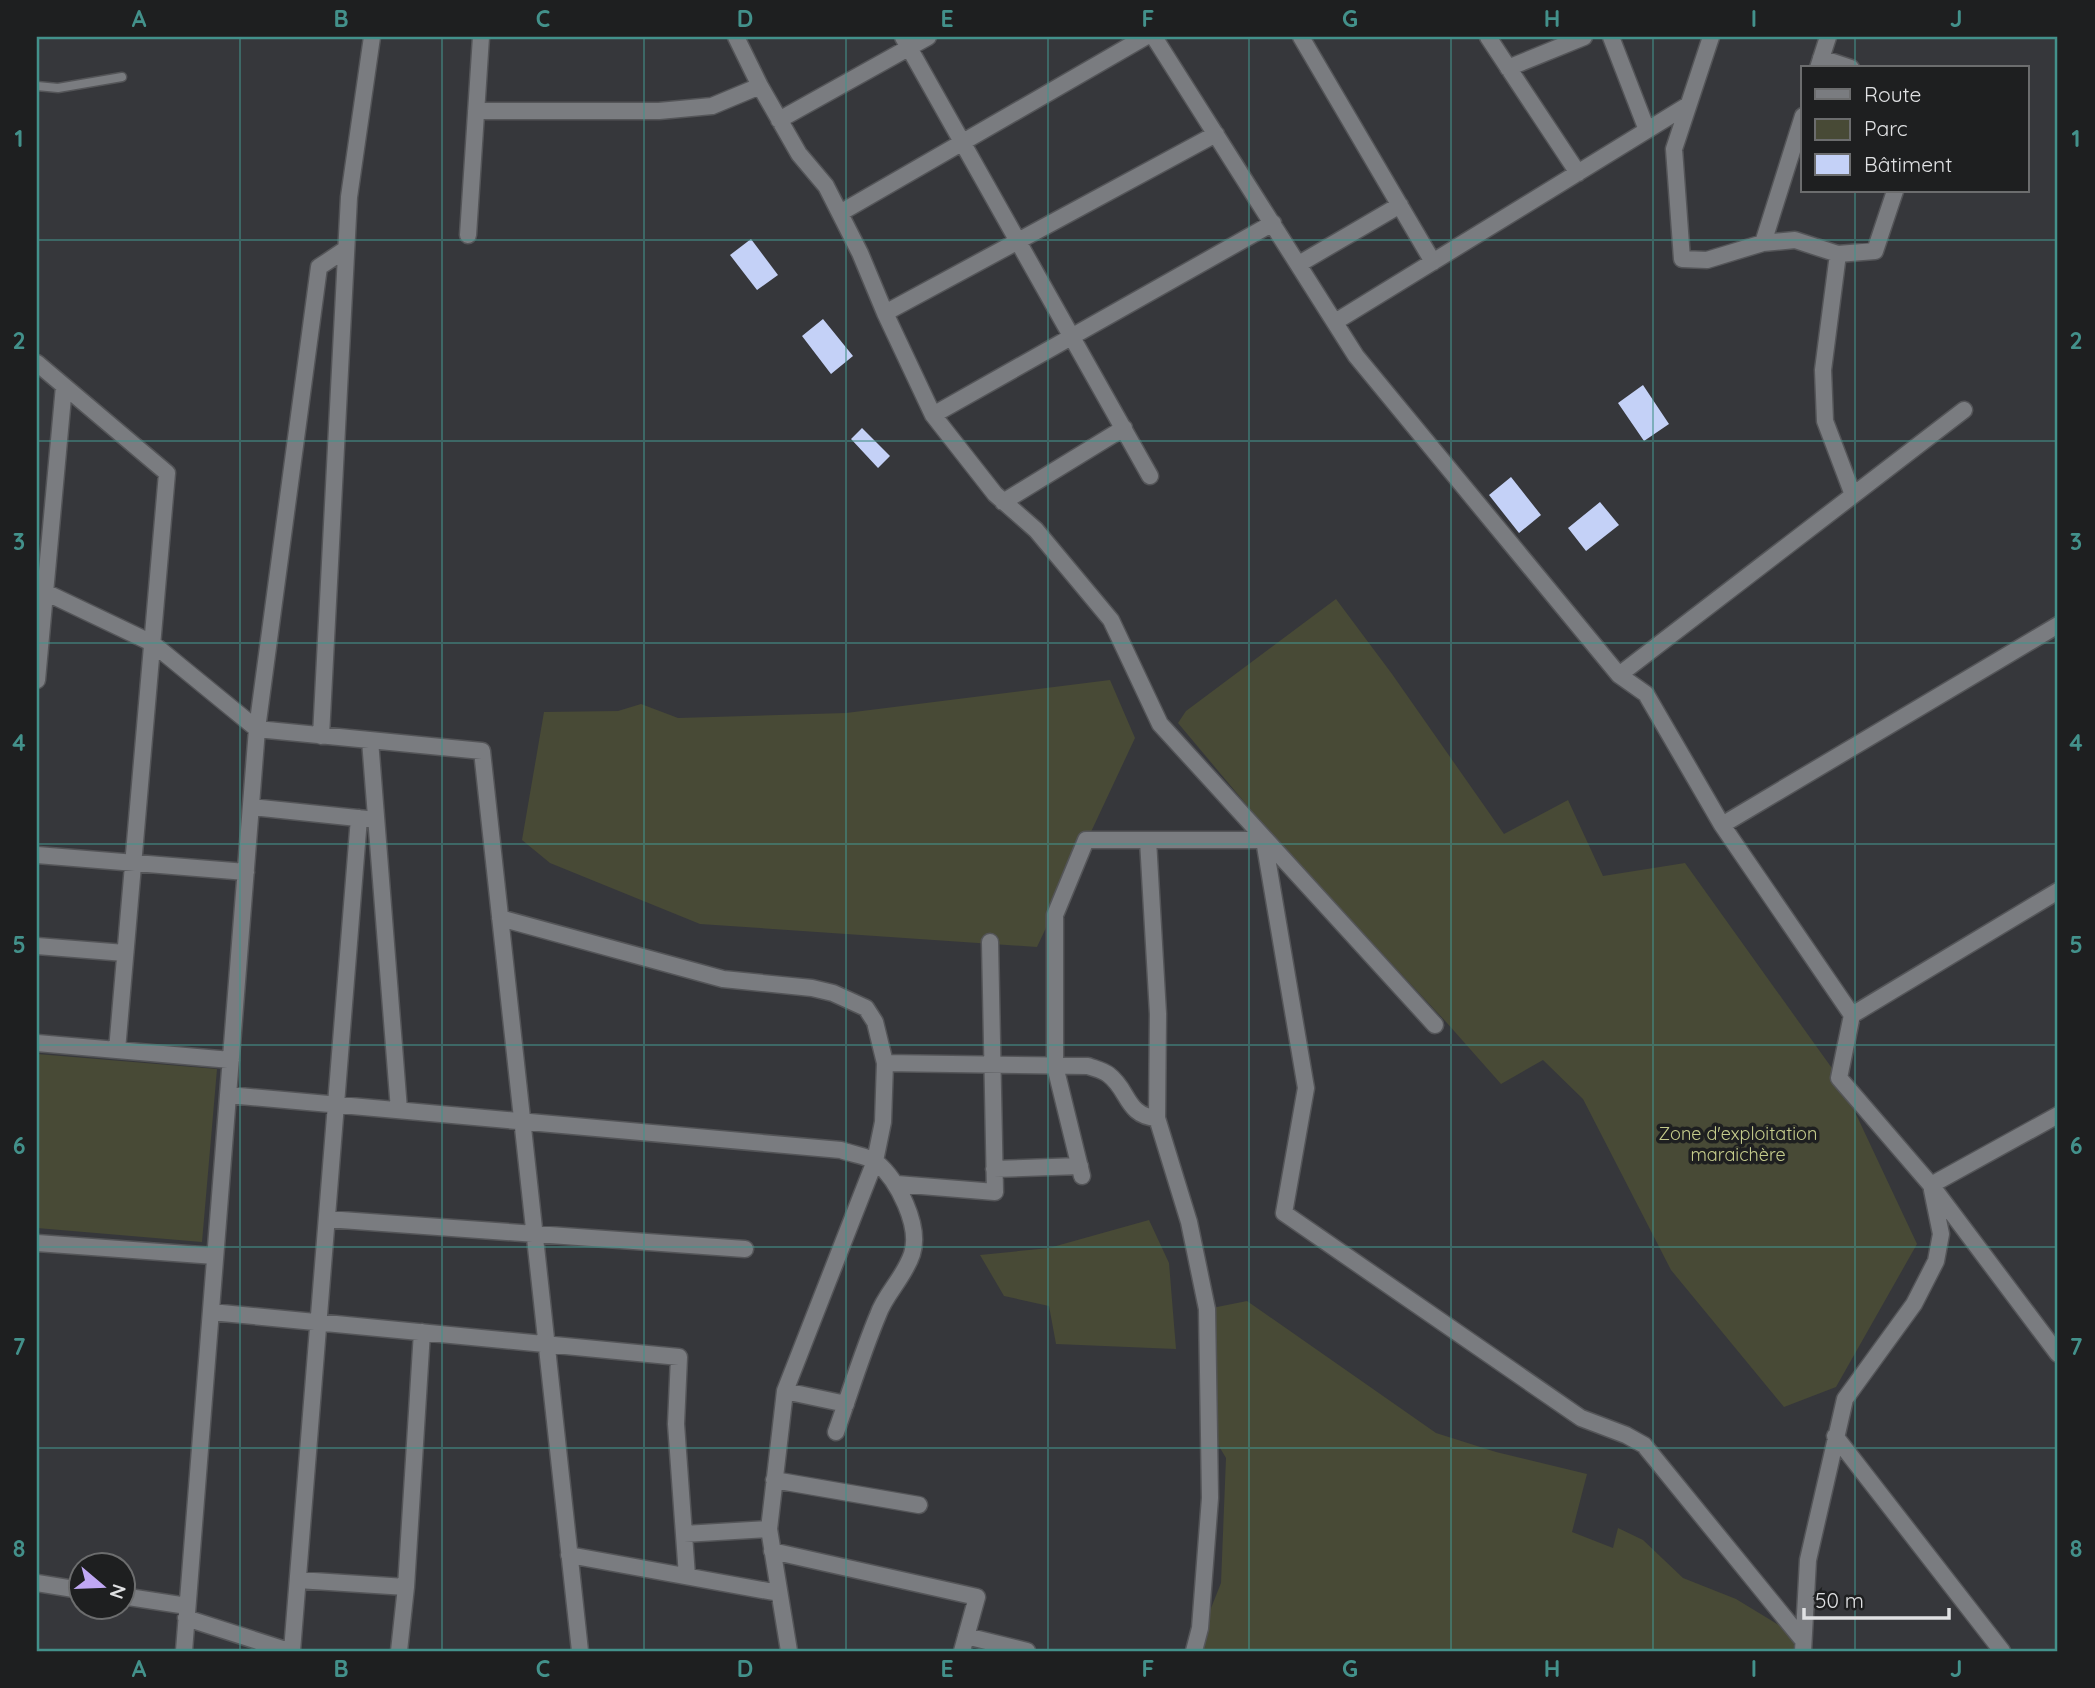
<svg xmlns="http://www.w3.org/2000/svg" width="2095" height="1688" viewBox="0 0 2095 1688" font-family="Quicksand,sans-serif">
<rect width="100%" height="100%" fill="#36373b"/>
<path fill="#484a36" d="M1336,599l56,75 112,160 64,-34 35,76 82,-13 154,215 78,166 -81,143 -52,20 -113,-137 -88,-171 -40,-39 -42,24 -54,-61 -171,-183 -98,-117 8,-12z
M1110,680l25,58 -98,209 -337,-23 -150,-61 -28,-23 22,-128 74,-1 23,-7 37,14 168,-5z
M37,1054l180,15 -15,173 -165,-14z
M1149,1220l20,43 7,86 -120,-5 -7,-38 -45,-10 -24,-41 69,-7z
M1247,1301l189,132 60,19 91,22 -15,58 41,16 5,-20 25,12 40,38 53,21 66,40 1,12h-609l27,-68 5,-125 -16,-27 -3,-122z"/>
<path fill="#c4d1f7" d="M751,239l27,36 -21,15 -27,-35z
M823,319l30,37 -22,18 -29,-38z
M1643,385l26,39 -25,17 -26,-38z
M862,428l28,28 -12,12 -27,-29z
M1511,477l30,38 -22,18 -30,-38z
M1600,502l19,23 -33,26 -18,-23z"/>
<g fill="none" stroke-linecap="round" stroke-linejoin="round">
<defs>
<path id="service" d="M37,86l21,2 64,-11"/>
<path id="minor" d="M736,37l24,49 39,68 27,32 34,67 25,60 48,102 62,79 41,36 75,90 49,104 275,301
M903,37l247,439
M1154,37l202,319 263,319 27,19 76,131 130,190 -13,63 92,107 127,169
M1301,37l132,225
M1488,37l90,136
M1611,37l36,93
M1711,37l-37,112 8,110 25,1 56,-17 32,-3 43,14 37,-3 20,-60
M1821,58l30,10
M1508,68l76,-31
M1818,68l10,-31
M476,111h183l53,-5 48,-20
M779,120l149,-83
M840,213l305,-176
M468,235l13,-198
M1763,243l40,-127
M1838,254l-15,116 2,51 28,74
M1299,264l101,-59
M885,313l331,-179
M1335,322l353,-217
M37,363l130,110 -50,577
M933,415l340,-192
M1003,502l121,-74
M37,592h8l107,51 105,86 225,22 98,900
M1619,675l345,-265
M37,680l27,-294
M321,736l28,-539 23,-160
M370,740l29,370
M251,807l116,12
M1722,825l336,-200
M1148,840l10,174 -1,104 32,104 18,87 3,189 -10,130 -6,23
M1264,840l42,248 -22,125 297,205 45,17 18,10 158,194
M37,855l209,17
M500,918l223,61 89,9 21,5 33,15 9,14 10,41 -2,59 -8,39 -90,230 -16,138 20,122
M37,946l88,7
M1852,1015l206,-124
M37,1043l194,17
M885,1063l203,3c8,3 15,4 21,9 20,15 17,41 48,43
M228,1095l613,55c10,4 27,6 35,12 22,18 45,64 36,92 -8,24 -27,40 -34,61 -16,38 -28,78 -42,117
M994,1169l86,-3
M1082,1176l-27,-110v-151l31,-75h178
M897,1184l98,8 -5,-250
M1931,1185l127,-70
M327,1219l418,30
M37,1243l178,13
M211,1312l468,45 -3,67 11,152
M785,1391l61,13
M1835,1436l167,215
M774,1480l145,25
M684,1534l85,-5
M772,1551l205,46 -15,54
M569,1555l210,38
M298,1580l108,7
M37,1583l43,7
M122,1596l65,10
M186,1618l103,33
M966,1636l61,15
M184,1651l73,-922 62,-462 27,-18
M292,1651l67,-833
M399,1651l7,-64 16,-255
M1803,1651l5,-91 37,-161 69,-95 22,-43 5,-27 -9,-44"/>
</defs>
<use href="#service" stroke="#545558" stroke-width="11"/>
<use href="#minor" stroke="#545558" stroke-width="19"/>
<use href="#service" stroke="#7a7c80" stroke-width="8"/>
<use href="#minor" stroke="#7a7c80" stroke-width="16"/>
</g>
<path fill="none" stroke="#43918b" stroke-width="2" stroke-opacity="0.55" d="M240,37v1614M442,37v1614M644,37v1614M846,37v1614M1048,37v1614M1249,37v1614M1451,37v1614M1653,37v1614M1855,37v31M1855,191v1460M37,240h2021M37,441h2021M37,643h2021M37,844h2021M37,1045h2021M37,1247h2021M37,1448h2021"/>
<g text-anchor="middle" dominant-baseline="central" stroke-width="7" stroke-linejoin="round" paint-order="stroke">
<g font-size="18" fill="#c5cc8c" stroke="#1e1f20">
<text x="1738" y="1133">Zone d'exploitation<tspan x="1738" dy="21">maraichère</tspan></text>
</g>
</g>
<rect width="2095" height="1688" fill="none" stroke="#1e1f20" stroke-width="77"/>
<rect x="1801" y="66" width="228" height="126" fill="#1e1f20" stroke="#6c6d6e" stroke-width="2"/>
<rect x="1815" y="89" width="35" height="10" fill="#7a7c80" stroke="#6c6d6e" stroke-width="2"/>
<text x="1864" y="102" font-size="21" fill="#e0e1e3">Route</text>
<rect x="1815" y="119" width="35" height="21" fill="#484a36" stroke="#6c6d6e" stroke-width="2"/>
<text x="1864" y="136" font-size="21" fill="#e0e1e3">Parc</text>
<rect x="1815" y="154" width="35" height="21" fill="#c4d1f7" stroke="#6c6d6e" stroke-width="2"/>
<text x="1864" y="172" font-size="21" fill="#e0e1e3">Bâtiment</text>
<g transform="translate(102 1586) rotate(109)"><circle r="33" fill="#1e1f20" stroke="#6c6d6e" stroke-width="2"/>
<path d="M0-5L12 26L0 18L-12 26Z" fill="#c0a8f4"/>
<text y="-10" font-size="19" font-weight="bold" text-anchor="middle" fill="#e0e1e3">N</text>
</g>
<path d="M1804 1608v10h145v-10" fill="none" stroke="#e0e1e3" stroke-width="3.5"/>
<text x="1815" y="1608" font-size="21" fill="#e0e1e3" stroke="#1e1f20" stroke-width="5" paint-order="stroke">50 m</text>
<rect x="38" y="38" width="2018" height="1612" fill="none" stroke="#43918b" stroke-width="2.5"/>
<g font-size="23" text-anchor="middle" font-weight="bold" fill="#43918b">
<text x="139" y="27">A</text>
<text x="341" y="27">B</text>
<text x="543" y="27">C</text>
<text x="745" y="27">D</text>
<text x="947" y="27">E</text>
<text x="1148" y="27">F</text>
<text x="1350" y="27">G</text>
<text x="1552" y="27">H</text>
<text x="1754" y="27">I</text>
<text x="1956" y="27">J</text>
<text x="19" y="147">1</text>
<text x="2076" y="147">1</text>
<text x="19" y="349">2</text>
<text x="2076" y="349">2</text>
<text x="19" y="550">3</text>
<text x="2076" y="550">3</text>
<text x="19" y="751">4</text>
<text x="2076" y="751">4</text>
<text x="19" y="953">5</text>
<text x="2076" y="953">5</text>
<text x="19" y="1154">6</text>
<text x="2076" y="1154">6</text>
<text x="19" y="1355">7</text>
<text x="2076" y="1355">7</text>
<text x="19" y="1557">8</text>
<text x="2076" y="1557">8</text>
<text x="139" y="1677">A</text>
<text x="341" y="1677">B</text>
<text x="543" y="1677">C</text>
<text x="745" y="1677">D</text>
<text x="947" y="1677">E</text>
<text x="1148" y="1677">F</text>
<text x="1350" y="1677">G</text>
<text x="1552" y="1677">H</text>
<text x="1754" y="1677">I</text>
<text x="1956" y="1677">J</text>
</g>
</svg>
